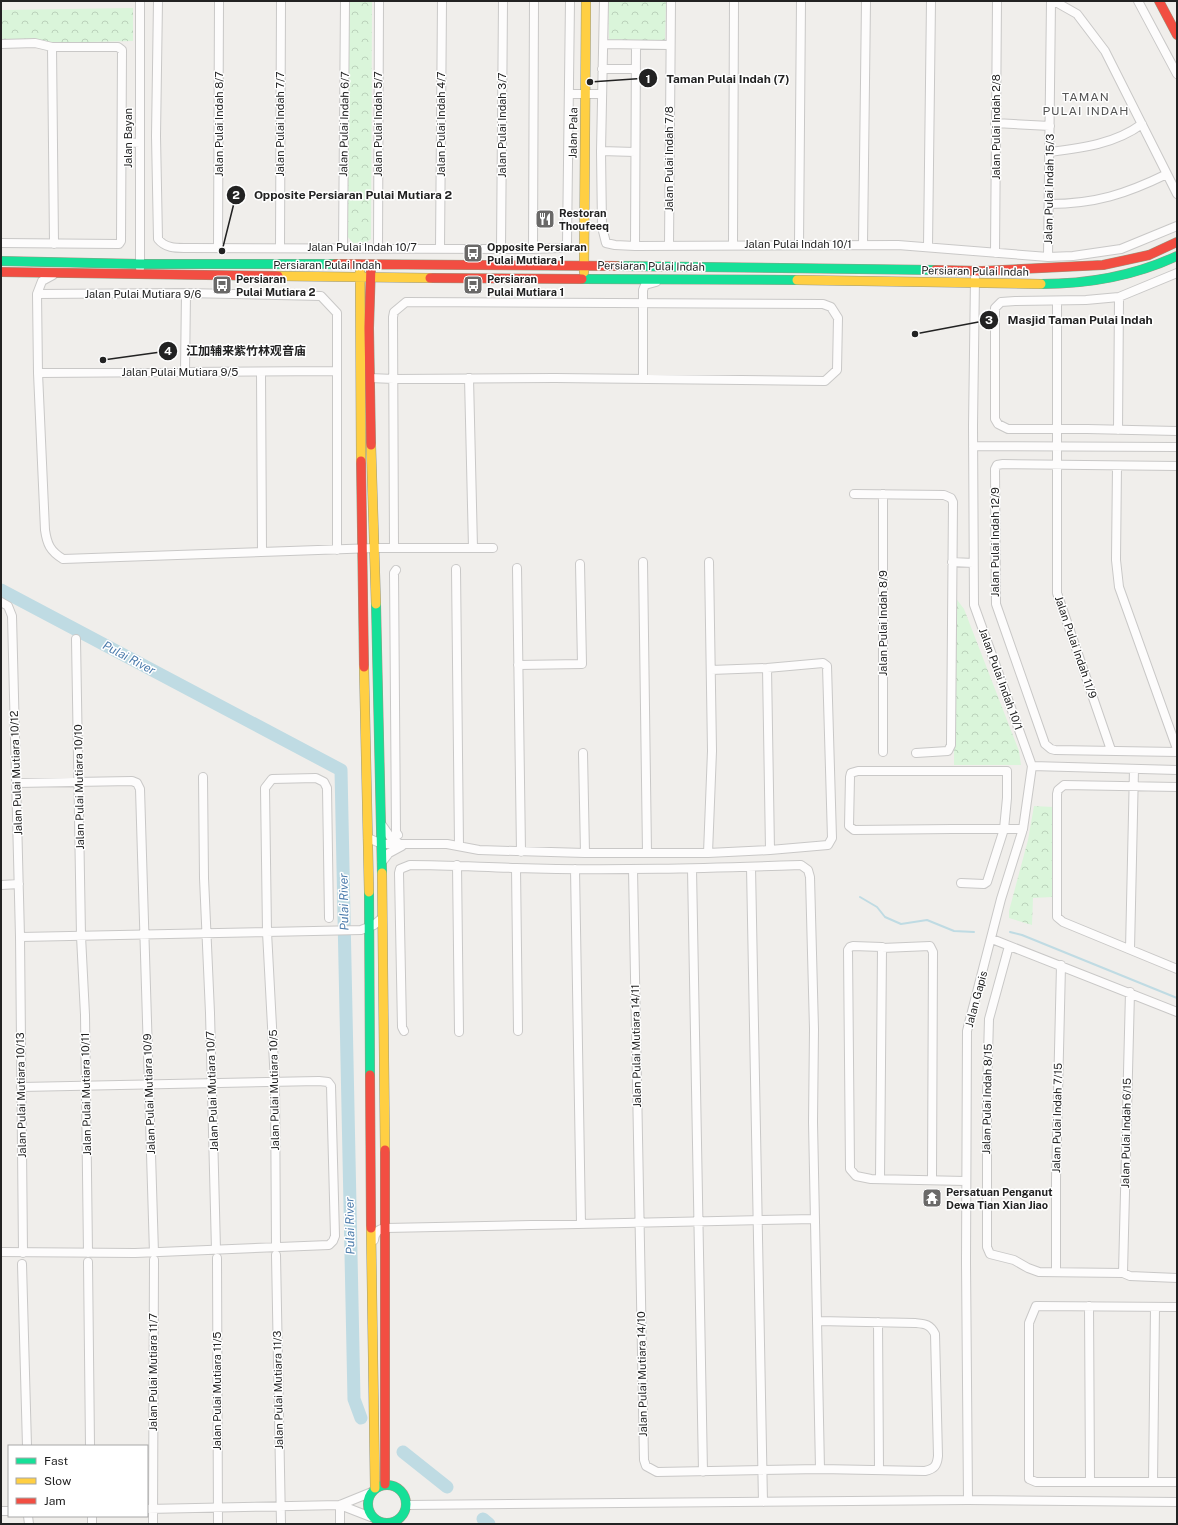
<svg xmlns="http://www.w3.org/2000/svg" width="1178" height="1525" viewBox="0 0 1178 1525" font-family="'Public Sans','Noto Sans SC',sans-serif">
<defs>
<pattern id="park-crowns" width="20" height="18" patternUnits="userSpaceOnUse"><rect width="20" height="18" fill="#daf5da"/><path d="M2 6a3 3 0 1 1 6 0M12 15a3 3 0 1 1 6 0" fill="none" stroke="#bbd2bb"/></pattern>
</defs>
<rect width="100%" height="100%" fill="#f0eeeb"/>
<path fill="url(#park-crowns)" d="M349,1h23l-1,238 -4,3 -14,1 -6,-7z
M608,1h58l-1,40h-54l-2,-2z
M133,8v33l-132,3v-34z
M955,597l9,12 55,142 2,14h-67z
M1034,806l19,1 -1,90 -19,1 -1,27 -23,-7v-7l19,-71z"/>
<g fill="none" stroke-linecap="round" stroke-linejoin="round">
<path stroke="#bfdbe3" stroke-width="2" d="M860,897l17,10 8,10 16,7 26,-4 27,11 20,1
M1010,932l12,3 155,63"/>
<path stroke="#bfdbe3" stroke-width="13" d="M1,590l340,180 13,629 7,19
M403,1452l44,35
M483,1519l6,5"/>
<defs>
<path id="street" d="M158,1l-2,135 2,103c8,10 19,9 30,9l345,1 28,-1 6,-5 3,-242
M604,1l-3,150 1,76 4,16 9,2 20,1 263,-1 150,12 25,-1 48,-7 56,-23
M1054,1l23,13 28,37 72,143
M1138,1l39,73
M1,44l34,-1 17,4h66l4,3 -1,191 -2,3 -118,-1
M604,44l66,1
M52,47l2,197
M602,69h34
M569,94h33
M995,123l55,3
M122,142l18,1
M601,151l34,1
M1050,152c32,-4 65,-8 92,-28
M1049,204c46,0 77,-10 118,-30
M733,244l1,-243
M863,244l3,-243
M669,245l2,-244
M799,245l2,-244
M635,246l1,-201
M928,246l3,-245
M218,247l1,-246
M280,247l1,-246
M378,247l1,-246
M343,248l2,-247
M440,248l2,-247
M501,249l2,-248
M533,249l1,-248
M995,253l2,-252
M1048,257l3,-256
M140,268v-267
M1177,273l-58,24 -33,3 -71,1 -14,1 -6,6v111l3,5 10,5h79l90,2
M53,275l-11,6 -5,13 1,79 7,157c2,14 5,21 18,29l312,-11h118
M37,294l149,-1 135,3 16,17v237
M1057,301v292l54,157
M185,372l1,-79
M261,372l1,180
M38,373l299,-2
M370,378l24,1 161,-1 270,3 12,-11 1,-52 -7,-11 -8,-3 -417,-2 -12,10 -1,5 1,231
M469,378l4,170
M643,379v-89l2,-5 11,-3
M1118,430l1,-133
M973,446l204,1
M1117,466l-1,94 3,27 58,162
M1177,466l-174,-2 -6,1 -2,4 1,135 49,140 6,5 4,1 122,2
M854,494l90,1 7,3 2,4 -2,243 -3,6 -32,2
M883,494v258
M643,562l4,291
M952,562l21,1
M517,568l4,284
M456,569l3,277
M396,570l-2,3 2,259 2,3
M1,602l7,4 4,10 8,321 3,316
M76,639l5,297 4,79 3,238
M518,665l64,-1 -2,-100
M767,668l3,182
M583,753l2,100
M1032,766l145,4
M203,777l1,101 6,135 6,237
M16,783l116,-2 5,2 3,6 14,464
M1177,787l-113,-2 -6,5 -1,4v123l6,5 114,47
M382,825l9,13 9,6
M368,838l14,6h65l32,6 106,3h123l62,-3 58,-5 4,-7 -5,-172 -4,-3 -56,5 -56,2
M708,853l4,-102 -3,-189
M382,862l7,-9 13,-7
M457,865l2,167
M751,867l12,635
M516,868l2,163
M575,869l6,355
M633,869l11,591 2,6 11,6 163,-3 105,2c9,-2 12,-5 13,-15l-3,-122c-5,-10 -10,-10 -20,-11l-97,-2
M692,869l11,603
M961,883l23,1 3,-2 17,-53 3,-31v-27h-149l-7,2 -1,4 -1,49 5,4 98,-1h71
M1,885l18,-1
M20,937l341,-7 13,-5 8,-7
M992,939l185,73
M1009,946l-20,73 -2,73v155l3,7 24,6 14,8 11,4 84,1 7,3 47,2
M882,947l-29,-1 -3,1 -2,3 2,219 6,7 15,3 95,2
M1130,949l4,-180
M404,1031l-2,-4 -3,-154 1,-4 10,-4c35,0 70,2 106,3 95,3 190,0 285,-3l7,5 2,7 4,152 -1,93 7,347
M880,1179l2,-231 48,-2 3,6 -1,228
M374,1240c1,-8 4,-11 12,-12l429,-9
M276,1248l-1,-165 -8,-151 -2,-144 7,-9 44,-1 8,4 3,6 2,130
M1,1252l134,1 194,-8 4,-4 2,-5 -4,-150 -3,-4 -9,-1 -298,6
M276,1255l5,269
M217,1258l1,266
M88,1262l2,184
M22,1264l5,182
M1056,1271v-92l5,-214
M1123,1273l7,-281
M1089,1306l1,176
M1177,1307l-141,-1 -7,17v156l7,3h141
M878,1322l1,148
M1153,1482l2,-175
M968,1500l-2,-238 1,-231 34,-132 22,-70 9,-63 -58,-161 -1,-179 2,-148
M340,1505l31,12
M340,1505v19
M406,1505l562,-5 209,2
M147,1509l193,-4 32,-13
M1,1511h8
M28,1516l1,8
M92,1516v8
M153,1524l1,-264"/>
<path id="fast" d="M1,261l139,3h195
M618,266l317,4
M582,279l215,1
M1041,284c47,0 93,-8 136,-28
M376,604l6,269
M369,892l1,183
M368 1504a19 19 0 1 1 38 0a19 19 0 1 1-38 0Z"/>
<path id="slow" d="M360,265l1,196
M584,272l2,-271
M278,276l152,2
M797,280l244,4
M371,445l5,159
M364,667l5,225
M382,873l3,277
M371,1228l4,260"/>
<path id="jam" d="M1159,1l18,34
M335,264l283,2
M371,265l-2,63 2,117
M935,270l47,1 121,-6 46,-10 28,-13
M1,272l277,4
M430,278l152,1
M361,461l3,206
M370,1075l1,153
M385,1484v-334"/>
</defs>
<use href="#street" stroke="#c9c8c7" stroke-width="10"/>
<use href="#fast" stroke="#999a82" stroke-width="10"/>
<use href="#slow" stroke="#999a82" stroke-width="10"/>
<use href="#jam" stroke="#999a82" stroke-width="10"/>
<use href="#street" stroke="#fdfcfc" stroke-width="8"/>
<use href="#fast" stroke="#16e098" stroke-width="9"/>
<use href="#slow" stroke="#ffcf43" stroke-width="9"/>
<use href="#jam" stroke="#f24e42" stroke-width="9"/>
</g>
<defs>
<symbol id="restaurant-square" viewBox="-11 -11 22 22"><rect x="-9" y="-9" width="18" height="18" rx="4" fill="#6a6968" stroke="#fff"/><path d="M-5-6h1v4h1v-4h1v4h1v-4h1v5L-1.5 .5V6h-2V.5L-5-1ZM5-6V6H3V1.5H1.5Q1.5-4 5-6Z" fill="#fff"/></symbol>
<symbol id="bus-square" viewBox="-11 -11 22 22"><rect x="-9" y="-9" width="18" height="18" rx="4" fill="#6a6968" stroke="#fff"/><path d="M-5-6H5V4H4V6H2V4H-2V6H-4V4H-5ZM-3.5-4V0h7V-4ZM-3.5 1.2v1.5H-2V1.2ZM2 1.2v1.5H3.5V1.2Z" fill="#fff"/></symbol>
<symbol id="temple-square" viewBox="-11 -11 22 22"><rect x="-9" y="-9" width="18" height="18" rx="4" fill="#6a6968" stroke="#fff"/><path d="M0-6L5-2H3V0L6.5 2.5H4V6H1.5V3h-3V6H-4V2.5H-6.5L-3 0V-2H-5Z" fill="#fff"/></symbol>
</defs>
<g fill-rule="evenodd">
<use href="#restaurant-square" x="534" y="208" width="22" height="22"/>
<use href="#bus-square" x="462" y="242" width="22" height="22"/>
<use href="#bus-square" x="211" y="274" width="22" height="22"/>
<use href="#bus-square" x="462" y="274" width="22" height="22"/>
<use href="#temple-square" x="921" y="1187" width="22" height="22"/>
</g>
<g text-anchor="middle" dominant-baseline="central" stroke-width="3" stroke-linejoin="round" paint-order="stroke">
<g font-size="11" fill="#222" stroke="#fff">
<text transform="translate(219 124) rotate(-90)">Jalan Pulai Indah 8/7</text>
<text transform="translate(280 124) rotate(-90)">Jalan Pulai Indah 7/7</text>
<text transform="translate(344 124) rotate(-89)">Jalan Pulai Indah 6/7</text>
<text transform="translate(378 124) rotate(-90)">Jalan Pulai Indah 5/7</text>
<text transform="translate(441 124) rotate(-90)">Jalan Pulai Indah 4/7</text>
<text transform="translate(502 125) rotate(-90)">Jalan Pulai Indah 3/7</text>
<text transform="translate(996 127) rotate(-90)">Jalan Pulai Indah 2/8</text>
<text transform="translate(573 133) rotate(-89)">Jalan Pala</text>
<text transform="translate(128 138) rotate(-90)">Jalan Bayan</text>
<text transform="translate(669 159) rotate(-90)">Jalan Pulai Indah 7/8</text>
<text transform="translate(1049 189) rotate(-89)">Jalan Pulai Indah 15/3</text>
<text x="798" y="244">Jalan Pulai Indah 10/1</text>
<text x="362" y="247">Jalan Pulai Indah 10/7</text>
<text x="327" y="265">Persiaran Pulai Indah</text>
<text transform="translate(651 266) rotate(1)">Persiaran Pulai Indah</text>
<text transform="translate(975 271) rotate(1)">Persiaran Pulai Indah</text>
<text x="143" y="294">Jalan Pulai Mutiara 9/6</text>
<text x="180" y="372">Jalan Pulai Mutiara 9/5</text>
<text transform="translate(995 542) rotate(-90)">Jalan Pulai Indah 12/9</text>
<text transform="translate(883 623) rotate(-90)">Jalan Pulai Indah 8/9</text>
<text transform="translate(1076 647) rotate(71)">Jalan Pulai Indah 11/9</text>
<text transform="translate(1001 679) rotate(70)">Jalan Pulai Indah 10/1</text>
<text transform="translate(16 773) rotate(-92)">Jalan Pulai Mutiara 10/12</text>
<text transform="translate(79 787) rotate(-91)">Jalan Pulai Mutiara 10/10</text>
<text transform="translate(976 999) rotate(-75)">Jalan Gapis</text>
<text transform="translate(636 1046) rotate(-91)">Jalan Pulai Mutiara 14/11</text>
<text transform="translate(274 1090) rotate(-91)">Jalan Pulai Mutiara 10/5</text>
<text transform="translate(212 1091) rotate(-92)">Jalan Pulai Mutiara 10/7</text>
<text transform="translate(86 1094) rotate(-91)">Jalan Pulai Mutiara 10/11</text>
<text transform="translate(149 1094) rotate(-92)">Jalan Pulai Mutiara 10/9</text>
<text transform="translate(21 1095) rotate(-91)">Jalan Pulai Mutiara 10/13</text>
<text transform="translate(987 1099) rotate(-89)">Jalan Pulai Indah 8/15</text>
<text transform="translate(1057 1118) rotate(-89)">Jalan Pulai Indah 7/15</text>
<text transform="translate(1126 1133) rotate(-89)">Jalan Pulai Indah 6/15</text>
<text transform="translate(153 1372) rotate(-90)">Jalan Pulai Mutiara 11/7</text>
<text transform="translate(642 1374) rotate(-91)">Jalan Pulai Mutiara 14/10</text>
<text transform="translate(278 1390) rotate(-91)">Jalan Pulai Mutiara 11/3</text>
<text transform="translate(217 1391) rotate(-90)">Jalan Pulai Mutiara 11/5</text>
</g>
<g font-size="11" font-weight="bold" fill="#222" stroke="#fff" text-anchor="start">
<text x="559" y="213">Restoran<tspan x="559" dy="13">Thoufeeq</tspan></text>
<text x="487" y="247">Opposite Persiaran<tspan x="487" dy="13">Pulai Mutiara 1</tspan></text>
<text x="236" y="279">Persiaran<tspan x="236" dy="13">Pulai Mutiara 2</tspan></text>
<text x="487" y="279">Persiaran<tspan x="487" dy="13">Pulai Mutiara 1</tspan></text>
<text x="946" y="1192">Persatuan Penganut<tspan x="946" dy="13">Dewa Tian Xian Jiao</tspan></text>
</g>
<g font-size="12" letter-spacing="1" fill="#555" stroke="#fff">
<text x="1086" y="97">TAMAN<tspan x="1086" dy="14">PULAI INDAH</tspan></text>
</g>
<g font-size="12" font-style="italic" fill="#4a7aab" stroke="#fff">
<text transform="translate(129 658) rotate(28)">Pulai River</text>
<text transform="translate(344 902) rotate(-91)">Pulai River</text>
<text transform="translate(350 1226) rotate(-91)">Pulai River</text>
</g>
</g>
<path fill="none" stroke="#222" stroke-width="1.5" d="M590 82L648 78M222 251L236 195M915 334L989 320M103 360L168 351"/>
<g fill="#222" stroke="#fff" stroke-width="1.5">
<circle cx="590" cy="82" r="4"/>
<circle cx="222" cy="251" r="4"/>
<circle cx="915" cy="334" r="4"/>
<circle cx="103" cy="360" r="4"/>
<circle cx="648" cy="78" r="10"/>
<circle cx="236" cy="195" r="10"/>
<circle cx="989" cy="320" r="10"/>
<circle cx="168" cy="351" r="10"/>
</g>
<g font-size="12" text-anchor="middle" font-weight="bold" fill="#fff">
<text x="648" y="83">1</text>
<text x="236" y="199">2</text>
<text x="989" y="324">3</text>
<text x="168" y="355">4</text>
</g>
<g font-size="12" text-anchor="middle" font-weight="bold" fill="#222" stroke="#fff" stroke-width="3" stroke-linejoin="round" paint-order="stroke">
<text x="728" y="83">Taman Pulai Indah (7)</text>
<text x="353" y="199">Opposite Persiaran Pulai Mutiara 2</text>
<text x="1080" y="324">Masjid Taman Pulai Indah</text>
<text x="246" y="355">江加辅来紫竹林观音庙</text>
</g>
<rect width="1178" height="1525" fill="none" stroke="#222222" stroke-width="4"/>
<rect x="8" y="1445" width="140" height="72" fill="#ffffff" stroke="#a7a7a7"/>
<rect x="16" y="1458" width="20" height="6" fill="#16e098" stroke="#a7a7a7"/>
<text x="44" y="1465" font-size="12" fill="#222222">Fast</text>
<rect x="16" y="1478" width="20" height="6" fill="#ffcf43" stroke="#a7a7a7"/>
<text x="44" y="1485" font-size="12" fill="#222222">Slow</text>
<rect x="16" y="1498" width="20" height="6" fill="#f24e42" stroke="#a7a7a7"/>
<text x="44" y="1505" font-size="12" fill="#222222">Jam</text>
</svg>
